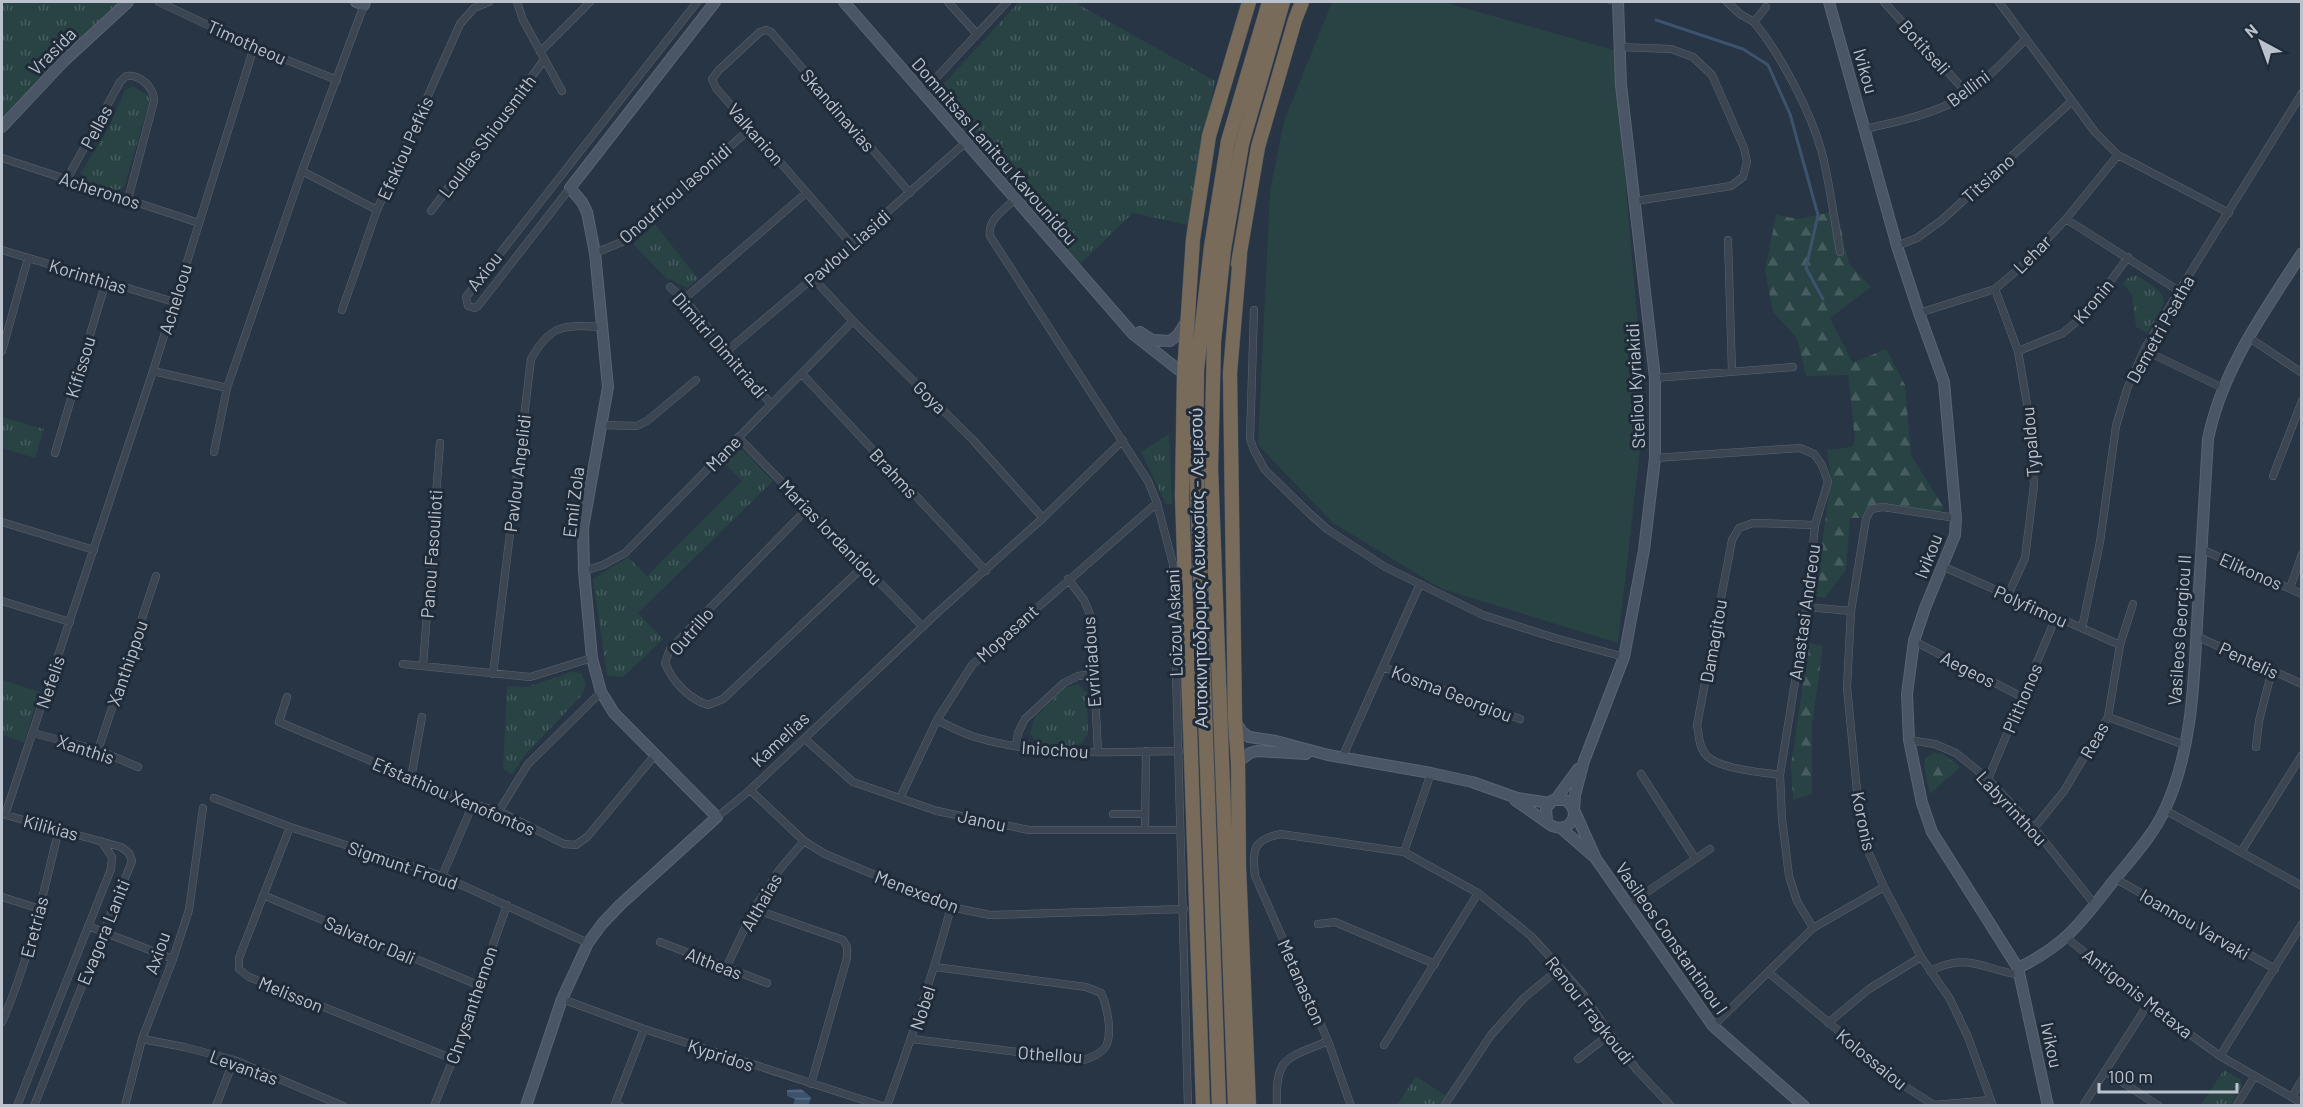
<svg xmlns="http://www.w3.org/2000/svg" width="2303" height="1107" viewBox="0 0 2303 1107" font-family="Barlow,sans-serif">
<defs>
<pattern id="grass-tufts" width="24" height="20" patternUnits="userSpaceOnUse" patternTransform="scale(1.5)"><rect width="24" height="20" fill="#294345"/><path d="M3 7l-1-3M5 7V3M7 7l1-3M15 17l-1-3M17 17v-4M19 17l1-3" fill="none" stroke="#465c5f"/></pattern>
<pattern id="forest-firs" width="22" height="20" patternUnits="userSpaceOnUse" patternTransform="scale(1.5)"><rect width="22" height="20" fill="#294345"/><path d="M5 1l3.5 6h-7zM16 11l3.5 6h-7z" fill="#465c5f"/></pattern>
<pattern id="water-rules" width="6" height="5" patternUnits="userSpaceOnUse" patternTransform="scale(1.5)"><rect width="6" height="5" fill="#3d536d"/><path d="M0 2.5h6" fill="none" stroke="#576a81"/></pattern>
</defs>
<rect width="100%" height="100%" fill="#273544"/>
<path fill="url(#grass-tufts)" d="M2,2h125l-125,121z
M1019,2h55l141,79 -27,144 -55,-12 -53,51 -140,-163 -2,-7 2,-6z
M133,86l14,9 3,5 -26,87 -9,4 -31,-11 -3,-7 28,-46 16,-37z
M655,224l43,55 -11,9 -17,-9h-3l-34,-35z
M2136,275c37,23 33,22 11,58l-11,-6 -4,-32 -9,-12 3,-4z
M2,417l42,12 -9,29 -33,-10z
M1169,434l3,70h-6l-25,-52z
M735,450l9,1 29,30 -135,132 25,26 -40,38 -16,-1 -14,-97 35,-22 19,19 95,-95 -19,-19z
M571,672l10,1 5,11 -5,12 -58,61 -10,17 -10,-5 4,-83 20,1z
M2,680l38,12 -16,50 -22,-7z
M1078,684l9,9 1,40 -6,10 -14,4 -30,-3 -8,-10 4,-16 31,-30z
M2224,1070l16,9 2,7 -12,19h-29z
M1416,1076l30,20 -7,9h-42z"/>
<path fill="url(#forest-firs)" d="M1837,211l12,53 22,23 -41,31 23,45 33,-14 19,36 6,70 33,53 -5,5 -58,-10 -18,15h-13l-4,52 -21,28 -10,-2 16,-117 -4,-29 25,-3 3,-6 -7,-66 -42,1 -9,-38 -24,-26 -8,-41 11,-56 22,4z
M1809,643l14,3 -11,79v69l-19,6 -2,-35z
M1934,753l9,1 17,13 -30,27 -6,-27 2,-10z"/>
<path fill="#294345" d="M1332,2h111l171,48 31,357 -27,236 -176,-54 -109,-66 -75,-78 12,-255 14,-69z"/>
<path fill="url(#water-rules)" d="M801,1089l10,8 -2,7 -16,1 2,-6 -8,-3v-6z"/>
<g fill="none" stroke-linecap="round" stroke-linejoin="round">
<path stroke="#3d536d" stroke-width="3" d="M1608,2l2,1
M1656,20l87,29 25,16 22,49 28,101 -12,53 17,31"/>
<defs>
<path id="street" d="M159,2l95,45 83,33
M517,2l6,18 39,71
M948,2l29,32
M1727,2l13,12 14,8 12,-15
M1884,2l83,91
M1999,2l96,130 23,23 111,58
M1754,22c27,33 57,90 68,131 8,32 12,66 18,99
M1619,47l52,2 22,8 19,18 32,73 3,14 -4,15 -12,9 -95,15
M540,52l50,-50
M923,92l84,-90
M1865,129c27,-6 55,-12 80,-23 31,-13 57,-44 81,-67
M2,158l197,65
M302,171l75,39
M67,179l53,-97 6,-6c14,-2 28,11 28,25l-26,98
M570,188l-92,118 -3,2 -7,-2 -2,-9 231,-295
M1014,200c-10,10 -27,20 -24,36l158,245 9,22 16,61 15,542
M431,211l113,-151
M2066,219l113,72
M1728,240l4,131
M851,244l-135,-156 -4,-9 7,-9 41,-38 6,-2 5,2 139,161
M1897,246l20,-8 25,-18 130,-119
M2,250l172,52
M595,253l27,-11 129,-114
M813,278l40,43 120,119 70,78
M670,287l14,12 86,104
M1995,289l23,62 9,53 7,81 -9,73 -17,37
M684,299l122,-106
M342,310l35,-100 83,-186 14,-16 15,-6
M1254,310l-4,129 4,11 11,20 44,43 18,16 58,38 98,48 72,23 69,19
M1919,313l76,-24 27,-23 44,-47 52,-64
M2248,337l54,36
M2144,350l79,38
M2,351l26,-93
M727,351l86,-73 152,-135
M2018,351l45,-18 25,-21 40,-55
M153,371l74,17
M802,374l184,197
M1655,378l138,-11
M601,425l36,1 10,-5 49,-41
M738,437l185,190
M214,452l13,-64 75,-217 62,-166
M55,453l51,-172
M1655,458l145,-10 14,6 8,11 6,17 -13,43 -8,82 -27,168 2,44 7,57 8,25 16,27
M2273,476l29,-75
M808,508l-138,141 -5,14c8,19 24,36 43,42l15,-6 141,-133
M1956,518l-73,-11 -12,2 -5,10 -15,92 -4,76 12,125 6,32 19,43 37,70 29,42 18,38 25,69
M2,522l92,28
M2201,549l101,45
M1942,566l178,79
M584,571l19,-6 22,-12 228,-232
M1068,579l16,21 7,17 7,135
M2290,588l12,-34
M2,601l68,21
M1807,607l44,4
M2082,628l18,-86 16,-116 11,-37 17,-39 35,-59 123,-198
M2196,636l106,48
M1914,641l108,56
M403,664l127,13 62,-19
M423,666l17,-223
M1383,667l137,52
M493,674l38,-315c20,-36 34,-34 72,-32
M287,697l-8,25 194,82 26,7 65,33 12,1 12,-9 67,-81
M2108,717l77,28
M937,720c12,6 25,13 38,17 66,20 136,15 204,14
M33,733l65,17 40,17
M805,739l48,43 84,29 92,19h151
M1909,740l26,4 21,9 32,26 46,49 61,77
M1016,746l2,-13 7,-14 39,-36 14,-7 15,-2
M2256,747l3,-26 13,-51
M98,750l58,-174
M1342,758l78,-174
M1641,774l54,84
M1780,775c-18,-3 -61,-6 -73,-19 -8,-8 -8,-20 -10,-31l35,-185 7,-12 14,-5 62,2
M411,778l11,-61
M1988,779l68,-162
M750,790l54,51 21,13 126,53 39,8 194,-6
M214,798l76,29 152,49 146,67
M900,798l37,-78 35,-55 185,-162
M2165,810l137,76
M499,811l29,-47 73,-72
M2,814l119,33 8,6 3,8 -98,245
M1113,814h32
M5,815l148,-444 101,-324
M717,817l33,-27 186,-176 107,-96 80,-78
M290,827l-51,131v11l10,8 204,82
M2034,828l30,-37 44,-74 12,-72 13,-41
M1145,830l1,-79
M1404,852l27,-79
M2241,852l61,-97
M442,876l31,-72
M2116,879l159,90
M263,895l215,90
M2,897l38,12
M1628,905l82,-56
M754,909l89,31 4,7v11l-36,126
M1318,924l17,-2 100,42
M88,926l85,33
M2067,938l81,66 72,52 82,47
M660,942l107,41
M726,968l28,-59 26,-40 24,-28
M1930,971c39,-19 52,-2 90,4
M1768,972l138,115 28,18 57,-5
M562,999l82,30 238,77
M2,1022c27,-61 41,-128 57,-193
M1828,1023l41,-34 52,-32
M1713,1026l100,-98 71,-41
M142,1039l42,8 50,13 109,46
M912,1039l172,21c8,-3 19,-7 23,-16 5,-14 0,-38 -6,-51l-15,-6 -151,-20
M1384,1045l94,-152
M2220,1056l82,-132
M1578,1059l32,-25
M2105,1071l54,35
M2292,1097l10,-17
M17,1106l94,-237 1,-12 -11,-16
M125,1106l17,-67 31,-80 16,-49 14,-102
M216,1106l18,-46
M434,1106l19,-47 54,-154
M620,1106l-5,-2 29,-75
M887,1106c24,-66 46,-131 64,-199
M1277,1106c-2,-50 9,-47 51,-65
M1351,1106l-23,-65 -73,-165c-3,-26 -2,-37 26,-42l123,18 74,41 53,43 29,32 23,26 27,40 27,36 34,36
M1444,1106l47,-71 33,-37 36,-30
M2083,1106l65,-102
M2236,1106l18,-29"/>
<path id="secondary" d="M356,2l8,3 1,-3
M844,2l289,332 51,40
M1829,2l68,244 22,67 25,69 12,136 -1,17 -30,73 -11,33 -7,53 2,46 13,63 10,29 86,136 30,138
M2,127l62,-66 64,-59
M1140,332l12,8 18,1 8,-6 8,-13
M1236,722l6,10 7,5 27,4 52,14 103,18 41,9 45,16 33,5
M1238,762l12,-9 7,-2 49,3
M1556,799l22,-30
M1515,800l37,26c19,8 31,-15 13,-26h-12l-7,8 1,13
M1574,809l1,-14 9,-34 40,-104 20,-107 11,-92v-80l-34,-293 -3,-83
M1575,812l21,47 117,167 91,80
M1562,829l31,27
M2018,968c46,-22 63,-45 93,-84 19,-24 43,-49 55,-77 28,-62 28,-134 32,-200 3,-56 7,-112 10,-168 14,-69 56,-127 94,-186
M526,1106l36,-107 26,-56 14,-19 18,-19 97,-88 -103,-104 -13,-21 -9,-34 -8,-87 -1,-43 25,-141 -13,-134 -8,-41 -5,-10 -12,-14 145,-186"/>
<path id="highway" d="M1240,255l-10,118 5,346 3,43 1,105 10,239
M1238,264l20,-117 37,-127 7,-18
M1203,1106l-21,-610 2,-122 9,-135 16,-103 40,-134
M1219,1106l-23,-647 1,-89 14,-123 17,-106 41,-139
M1235,1106l-24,-638 3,-127 10,-92 18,-105 41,-142"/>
</defs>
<use href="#street" stroke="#5a6471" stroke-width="8"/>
<use href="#secondary" stroke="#5a6471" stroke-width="12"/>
<use href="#highway" stroke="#46515e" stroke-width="15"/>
<use href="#street" stroke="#3c4653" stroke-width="7"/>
<use href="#secondary" stroke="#4a5666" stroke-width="10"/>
<use href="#highway" stroke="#796b59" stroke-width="14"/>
</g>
<g text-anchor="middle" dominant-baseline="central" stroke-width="6" stroke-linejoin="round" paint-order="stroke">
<g font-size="18" fill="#b9c2cd" stroke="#202b39">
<text transform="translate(247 42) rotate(24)">Timotheou</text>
<text transform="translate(1925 47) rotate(48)">Botitseli</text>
<text transform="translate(52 51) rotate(-45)">Vrasida</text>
<text transform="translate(1866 71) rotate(74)">Ivikou</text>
<text transform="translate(1968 88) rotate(-37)">Bellini</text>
<text transform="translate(838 110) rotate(49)">Skandinavias</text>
<text transform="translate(96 127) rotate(-62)">Pellas</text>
<text transform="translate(756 134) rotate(49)">Valkanion</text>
<text transform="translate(487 136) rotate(-53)">Loullas Shiousmith</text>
<text transform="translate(405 148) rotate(-66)">Efskiou Pefkis</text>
<text transform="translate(995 151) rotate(49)">Domnitsas Lanitou Kavounidou</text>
<text transform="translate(1988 178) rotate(-42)">Titsiano</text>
<text transform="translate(100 190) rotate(18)">Acheronos</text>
<text transform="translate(675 193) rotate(-41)">Onoufriou Iasonidi</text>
<text transform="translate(847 248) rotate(-41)">Pavlou Liasidi</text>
<text transform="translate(2032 254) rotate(-45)">Lehar</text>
<text transform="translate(484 271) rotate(-52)">Axiou</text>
<text transform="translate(88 276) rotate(17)">Korinthias</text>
<text transform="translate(175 299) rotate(-73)">Acheloou</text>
<text transform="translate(2093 301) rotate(-50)">Kronin</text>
<text transform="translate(2160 329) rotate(-61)">Demetri Psatha</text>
<text transform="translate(720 345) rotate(49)">Dimitri Dimitriadi</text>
<text transform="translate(80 367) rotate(-73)">Kifissou</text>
<text transform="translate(1635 386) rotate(-93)">Steliou Kyriakidi</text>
<text transform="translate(930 397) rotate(45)">Goya</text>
<text transform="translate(2030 442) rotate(-95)">Typaldou</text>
<text transform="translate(723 453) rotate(-46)">Mane</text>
<text transform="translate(517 473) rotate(-83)">Pavlou Angelidi</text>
<text transform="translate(894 473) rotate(47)">Brahms</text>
<text transform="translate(573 502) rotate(-83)">Emil Zola</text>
<text transform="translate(831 532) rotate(46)">Marias Iordanidou</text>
<text transform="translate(431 554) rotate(-86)">Panou Fasoulioti</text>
<text transform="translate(1928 556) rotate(-69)">Ivikou</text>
<text transform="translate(1198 568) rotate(-91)">Αυτοκινητόδρομος Λευκωσίας - Λεμεσού</text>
<text transform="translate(2251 571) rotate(24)">Elikonos</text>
<text transform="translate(2031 606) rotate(24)">Polyfimou</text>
<text transform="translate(1804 612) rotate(-82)">Anastasi Andreou</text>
<text transform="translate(1174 623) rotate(-92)">Loizou Askani</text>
<text transform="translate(2179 630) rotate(-86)">Vasileos Georgiou II</text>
<text transform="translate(691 631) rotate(-49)">Outrillo</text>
<text transform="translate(1007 633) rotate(-42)">Mopasant</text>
<text transform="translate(1713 641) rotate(-80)">Damagitou</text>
<text transform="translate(2249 660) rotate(25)">Pentelis</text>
<text transform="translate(1091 662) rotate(-94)">Evriviadous</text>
<text transform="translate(127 663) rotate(-71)">Xanthippou</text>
<text transform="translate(1968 669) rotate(27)">Aegeos</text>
<text transform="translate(50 682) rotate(-71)">Nefelis</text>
<text transform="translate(1452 693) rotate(21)">Kosma Georgiou</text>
<text transform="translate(2022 698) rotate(-67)">Plithonos</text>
<text transform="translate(780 739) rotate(-43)">Kamelias</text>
<text transform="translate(2094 740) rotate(-61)">Reas</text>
<text transform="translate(86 749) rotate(18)">Xanthis</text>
<text transform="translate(1055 749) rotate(4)">Iniochou</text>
<text transform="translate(454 796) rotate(23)">Efstathiou Xenofontos</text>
<text transform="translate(2012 808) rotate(47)">Labyrinthou</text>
<text transform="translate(982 820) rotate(12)">Janou</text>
<text transform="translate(1864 821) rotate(78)">Koronis</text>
<text transform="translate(51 827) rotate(15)">Kilikias</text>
<text transform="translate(403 865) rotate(19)">Sigmunt Froud</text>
<text transform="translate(917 891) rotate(21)">Menexedon</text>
<text transform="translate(761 902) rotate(-60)">Althaias</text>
<text transform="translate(2195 924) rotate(30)">Ioannou Varvaki</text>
<text transform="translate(34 927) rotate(-75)">Eretrias</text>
<text transform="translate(103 932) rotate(-68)">Evagora Laniti</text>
<text transform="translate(1672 938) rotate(55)">Vasileos Constantinou I</text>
<text transform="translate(370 940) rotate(23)">Salvator Dali</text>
<text transform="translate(157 953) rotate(-71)">Axiou</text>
<text transform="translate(714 963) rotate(21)">Altheas</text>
<text transform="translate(1302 982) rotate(66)">Metanaston</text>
<text transform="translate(2138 993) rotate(38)">Antigonis Metaxa</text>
<text transform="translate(291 994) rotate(22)">Melisson</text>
<text transform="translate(471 1005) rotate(-71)">Chrysanthemon</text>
<text transform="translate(922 1008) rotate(-72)">Nobel</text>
<text transform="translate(1590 1010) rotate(52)">Renou Fragkoudi</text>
<text transform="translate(2052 1045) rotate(78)">Ivikou</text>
<text transform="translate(1050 1054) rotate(4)">Othellou</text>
<text transform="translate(721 1055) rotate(18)">Kypridos</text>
<text transform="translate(1872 1059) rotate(39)">Kolossaiou</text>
<text transform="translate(244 1067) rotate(20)">Levantas</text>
</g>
</g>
<rect width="2303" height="1107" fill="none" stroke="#b9c2cd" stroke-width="6"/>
<g transform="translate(2261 42) rotate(319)" stroke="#202b39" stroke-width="4.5" paint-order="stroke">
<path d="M0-4.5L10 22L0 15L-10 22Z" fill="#b9c2cd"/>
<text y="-9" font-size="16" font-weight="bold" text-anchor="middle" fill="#b9c2cd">N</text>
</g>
<path d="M2099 1083v9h138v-9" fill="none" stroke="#b9c2cd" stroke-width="3"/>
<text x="2108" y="1083" font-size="18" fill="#b9c2cd" stroke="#202b39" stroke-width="4.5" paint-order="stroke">100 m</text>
</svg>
